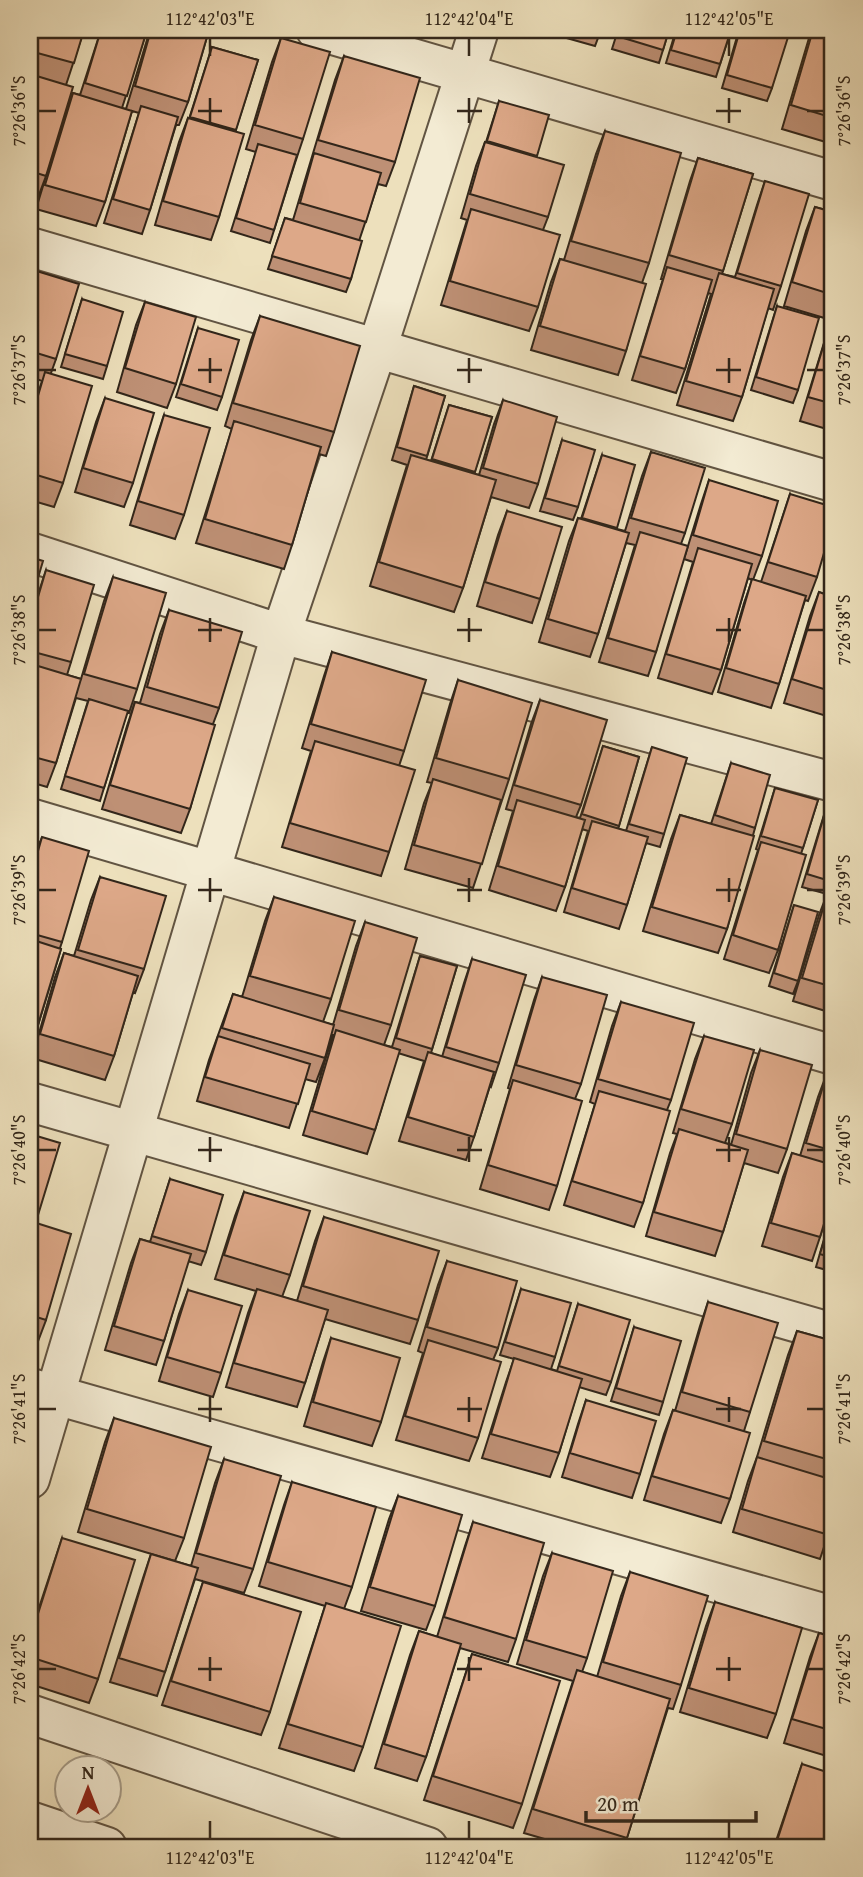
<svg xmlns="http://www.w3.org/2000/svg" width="863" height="1877" viewBox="0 0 863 1877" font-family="'Gentium Book Plus',serif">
<rect width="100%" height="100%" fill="#ede0bc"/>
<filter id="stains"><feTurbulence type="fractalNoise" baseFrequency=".00286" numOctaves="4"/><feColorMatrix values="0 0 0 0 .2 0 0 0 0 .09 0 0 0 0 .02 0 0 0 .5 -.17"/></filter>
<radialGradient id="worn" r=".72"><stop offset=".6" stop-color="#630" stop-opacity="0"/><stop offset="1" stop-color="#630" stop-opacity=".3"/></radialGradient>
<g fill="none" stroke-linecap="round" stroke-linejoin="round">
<defs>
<path id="street" d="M316,30l517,151
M30,247l803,235
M30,552l251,82 552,148
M30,818l803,237
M30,1102l803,231
M31,1388l802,228
M30,1479l251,-845 96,-285 102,-319
M30,1714l398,133
M30,1821l77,26"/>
</defs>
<use href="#street" stroke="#615442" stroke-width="42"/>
<use href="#street" stroke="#f3ebd3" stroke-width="38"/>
</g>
<path fill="#be9075" stroke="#32261a" stroke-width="2" d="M32,30h52l-18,55 -20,91 -9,24 -7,-2v-161z
M101,30h46l-25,78 4,1 24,-79h59l-21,72 -9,23h-3l-26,85 -8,24 -38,-11 35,-110 -7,-2 -27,91 -9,24 -60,-17 28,-92 9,-24 7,2z
M538,30h63l-6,16z
M618,30h51l-10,33 -47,-14z
M676,30h55l-15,47 -50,-14z
M739,30h36l-3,58 -5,13 -45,-13z
M799,30h34v100l-4,13 -47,-14 27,-91 -11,-3z
M281,38l22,101 -8,24 -25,80 -39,-12 25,-79 -10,-3 26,-87z
M212,47l46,13 -23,72 -16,85 -8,23 -56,-15 24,-83 9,-24 1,1z
M344,56l51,106 -9,24 -8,-2 -19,57 -8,38 -5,13 -78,-23 17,-51 8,2 42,-140z
M499,101l37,56 12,60 -5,13 -5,77 -9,24 -88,-26 26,-85 -6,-2 15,-52 9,-24h1z
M605,131l44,132 -7,20 -16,68 -8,24 -87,-25 20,-68 9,-23 4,1 32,-106z
M698,158l55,16 -31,100 13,3 22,-72 8,-24 16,105 -8,24 -5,-2 -26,89 -9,24 -56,-16 34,-111 -3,-1 -23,76 -9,24 -44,-13 31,-101h-2l29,-98z
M815,207l18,5v219l-33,-10 31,-101 -47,-14 22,-75z
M30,269l26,90 -5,14 12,110 -9,24 -24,-7v-82l12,-37 -5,-2 -7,23z
M82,299l25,67 -4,13 -42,-12z
M145,302l31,82 -9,24 -50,-16 19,-67z
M777,306l21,84 -5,13 -42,-13z
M260,316l74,116 -8,24 -7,-2 -27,91 -8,24 -88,-26 36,-114 -7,-3 26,-86z
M198,328l24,69 -5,13 -41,-13z
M414,386l31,10 -19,64 5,1 18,-56 43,12 -18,57 5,1 15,-51 9,-24 35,84 -9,24 -38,-11 -28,91 -9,24 -84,-26 37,-121 -15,-5z
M105,398l28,85 -9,24 -49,-15 21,-70z
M164,415l20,100 -9,24 -45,-14 26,-86z
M562,440l16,67 -5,13 -33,-9z
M651,452l34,81 -4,11 -25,108 -8,24 -49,-14 36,-117 -9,-2 -28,91 -8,23 -51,-15 30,-101 9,-23 3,1 21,-64 15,74 8,2 17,-55z
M709,480l53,76 -9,24 8,2 29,-88 27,83 -9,24 -3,-1 -26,84 -8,24 -53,-16 26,-89 8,-23 -4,-2 -27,92 -9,24 -54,-16 35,-116 -9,-3 17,-55z
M507,511l33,88 -8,24 -55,-17 21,-71z
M833,562v156l-49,-15 26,-87 9,-24 5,2z
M46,570l25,92 -4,13 14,4 23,-78 9,-24 24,112 -8,24 -2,-1 -27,89 -39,-12 27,-88 -12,-3 -20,65 -9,24 -17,-5v-94l3,-10 -3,-1v-58z
M169,610l50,98 -6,16 -23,85 -9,24 -79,-24 25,-83 8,-24 5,1 20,-69z
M332,652l72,99 -5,15 -10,86 -8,24 -99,-29 29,-96 -9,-3 22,-72z
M458,680l51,99 -36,109 -68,-19 19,-66 8,-20 -5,-1 23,-78z
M540,700l41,105 -5,12 4,1 23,-72 36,11 -21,72 8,2 26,-84 12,87 -4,13 -14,-4 -19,62 -8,24 -55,-17 24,-81 -6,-2 -17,58 -9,24 -67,-21 24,-79 -7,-2 25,-85z
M731,763l24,65 -28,101 -9,24 -75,-22 28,-92 9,-24 31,9z
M775,788l43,12 -17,54 -23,96 -9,23 -45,-14 34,-109 -2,-1z
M831,792l2,1v217l-1,3 -39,-12 26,-86 8,-21 -25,-7z
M42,837l20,105 -2,6 1,1 -31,103v-178z
M100,877l44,92 -9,24 -2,-1 -19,64 -9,24 -73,-22 23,-81 9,-24 10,3 17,-56z
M274,897l57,102 -8,23 10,3 23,-79 9,-24 26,103 -7,20 8,2 28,-91 37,10 -26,87 11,4 22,-74 8,-24 27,104 -8,24 -1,-1 -16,51 -8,23 -67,-19 25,-80 -26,-8 -23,77 -8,24 -64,-19 24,-81 7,-19h-2l-7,23 -9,24 -11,-3 -16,49 -92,-27 12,-41 24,-66 9,3 23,-76z
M794,905l4,76 -5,13 -24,-8z
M542,977l39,107 -6,15 -18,87 -8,24 -69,-21 30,-100 -2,-1 26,-88z
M621,1002l50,98 -4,10 -24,93 -9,24 -70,-22 31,-101 -5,-2 22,-76z
M704,1036l28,88 -7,19 6,2 20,-72 9,-23 27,99 -9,24 -34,-10 -21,69 -8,24 -69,-20 24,-83 7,-19 -4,-1 22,-74z
M827,1073l6,2v119l-13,43 -8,24 -50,-15 21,-69 9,-24 8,3 18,-59z
M30,1134l8,81 -3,8 11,97 -9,24 -7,-3z
M170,1179l36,73 -5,13 -13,-4 -24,80 -8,24 -51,-15 26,-87 9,-24 10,3z
M244,1192l46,83 -8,22 15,4 18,-60 9,-24 94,103 -8,24 -85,-25 -20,64 -8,24 -71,-20 22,-74 8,-22 -41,-12 20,-63z
M833,1208v64l-17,-5z
M447,1261l51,87 -5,12 -15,78 -9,23 -73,-21 27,-87 -5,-2 20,-66z
M521,1289l34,68 -4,12 6,2 21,-67 33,78 -5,13 -27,-8 -20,66 -9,24 -68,-19 24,-76 8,-23 -14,-4z
M188,1290l33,83 -8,24 -54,-16 20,-67z
M708,1302l42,110 -6,19 -14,68 -9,24 -77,-23 20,-66 9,-24 2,1 25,-85z
M634,1327l29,75 -4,13 -48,-14z
M797,1331l36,10v127l-4,11h1l3,-9v50l-13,39 -87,-27 15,-51 9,-24 31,-102z
M331,1338l50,84 -9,24 -68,-20 19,-64z
M586,1400l54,74 -8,24 -70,-21 16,-53z
M114,1418l70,120 -9,23 -97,-29 27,-90z
M224,1459l29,110 -9,24 -49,-14 -30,93 -8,24 -47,-14 33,-104 8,-24 40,12 24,-83z
M292,1482l60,105 -8,22 19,138 -9,24 -75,-23 46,-142 -66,-20 25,-81z
M398,1496l37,110 -9,24 -65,-19 28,-92z
M473,1522l43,117 -8,23 -48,-14 -34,109 -9,24 -42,-13 35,-113 9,-24 18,6 28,-91z
M62,1538l36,141 -9,24 -59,-19v-49z
M552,1553l35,105 -5,14 15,5 24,-81 9,-24 51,113 -8,24 -5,-1 -44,139h-52l-48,-14 49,-152 -56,-17 26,-88z
M203,1582l67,130 -9,23 -99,-30z
M715,1602l61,112 -9,24 -87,-26 26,-86z
M819,1633l14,4v121l-49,-15 26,-86z
M472,1654l50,150 -9,24 -89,-28z
M802,1764l31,83h-59z"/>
<path fill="#dda888" stroke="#32261a" stroke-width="2" d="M33,30h51l-10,33 -44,-12v-9z
M101,30h46l-20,66 -42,-13z
M151,30h58l-21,72 -53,-16z
M619,30h50l-6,20 -46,-14z
M677,30h54l-11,34 -49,-14z
M740,30h35l14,4 -17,54 -45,-13z
M813,30h20v88l-42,-13z
M281,38l49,14 -27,87 -48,-14z
M212,47l46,13 -22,70 -46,-13z
M344,56l76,22 -25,84 -77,-22z
M30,74l43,13 -27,89 -16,-5z
M73,93l59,18 -27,91 -60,-17z
M499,101l50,14 -12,41 -50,-15z
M141,106l37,11 -28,93 -37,-11z
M188,118l56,16 -25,83 -56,-16z
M605,131l76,22 -32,110 -78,-22z
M485,142l79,23 -16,52 -78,-23z
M258,144l39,11 -23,75 -38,-12z
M314,153l67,20 -15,49 -66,-19z
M698,158l55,16 -30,97 -54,-16z
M765,181l44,13 -28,92 -44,-13z
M815,207l18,5v83l-41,-13z
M471,209l89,26 -22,72 -88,-26z
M285,218l77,23 -11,38 -79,-23z
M560,259l86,25 -20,67 -86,-25z
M667,267l45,13 -27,89 -45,-13z
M30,269l49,15 -23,75 -26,-8z
M719,273l55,16 -32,108 -56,-16z
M82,299l41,13 -16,54 -42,-12z
M145,302l51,15 -20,67 -51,-16z
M777,306l42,12 -21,72 -42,-13z
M833,314v90l-25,-7z
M260,316l100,30 -26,86 -101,-29z
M198,328l41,12 -17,57 -41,-13z
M45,372l47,14 -29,97 -33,-10v-50z
M30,374l7,2 -7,26z
M414,386l31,10 -18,60 -30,-9z
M105,398l49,15 -21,70 -50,-15z
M503,400l54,17 -19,67 -55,-16z
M449,405l43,12 -17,55 -43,-13z
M164,415l46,13 -26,87 -46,-14z
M234,421l87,26 -29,98 -87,-26z
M562,440l33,10 -17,57 -33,-9z
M651,452l54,16 -20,65 -54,-15z
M411,455l85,25 -33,108 -84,-26z
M602,455l33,10 -18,63 -35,-10z
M709,480l69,21 -16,55 -69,-21z
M790,494l43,13v15l-16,55 -49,-15z
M507,511l55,16 -22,72 -55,-17z
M578,518l51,15 -31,101 -50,-15z
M640,532l48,14 -32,106 -48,-14z
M698,548l54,16 -31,106 -55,-16z
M30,557l13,4 -13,44z
M833,568v13l-3,-1z
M46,570l48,15 -23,77 -41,-11v-27z
M113,577l53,16 -29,96 -53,-15z
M752,579l54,17 -27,88 -53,-16z
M819,592l14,5v95l-41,-13z
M169,610l73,22 -23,76 -72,-21z
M332,652l94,28 -22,71 -93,-27z
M38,666l43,13 -25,84 -26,-7v-64z
M458,680l74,23 -23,76 -73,-21z
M89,699l39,12 -24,77 -39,-12z
M540,700l67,20 -26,85 -67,-20z
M135,702l80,23 -25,84 -80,-24z
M315,741l100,29 -26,82 -99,-29z
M603,746l36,11 -20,69 -37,-12z
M652,747l35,11 -23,76 -35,-10z
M731,763l39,12 -15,53 -40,-13z
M433,779l68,21 -19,64 -68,-19z
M775,788l43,12 -15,48 -42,-12z
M831,792l2,1v89l-26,-8z
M517,800l68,20 -20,67 -67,-21z
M680,815l74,21 -27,93 -75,-22z
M592,821l56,16 -21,68 -55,-17z
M30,836l4,1 -4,14z
M42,837l47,14 -27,91 -32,-9v-54z
M761,842l45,13 -28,95 -45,-15z
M100,877l66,19 -22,73 -66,-19z
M828,892l5,1v94l-31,-9z
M274,897l81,24 -24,78 -81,-23z
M794,905l24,7 -20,69 -24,-8z
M365,922l52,16 -26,87 -52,-15z
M30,939l31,10 -31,102z
M64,953l74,23 -24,80 -74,-22z
M420,956l37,10 -25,83 -36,-11z
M472,959l54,16 -27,88 -53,-16z
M542,977l65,18 -26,89 -65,-19z
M233,994l101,31 -9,33 -103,-30z
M621,1002l73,21 -23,77 -73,-21z
M336,1030l64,20 -25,80 -63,-19z
M218,1036l92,28 -12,40 -93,-27z
M704,1036l50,14 -22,74 -51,-15z
M760,1050l52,15 -25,84 -51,-15z
M428,1052l66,20 -20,65 -66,-20z
M827,1073l6,2v76l-27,-8z
M513,1080l69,21 -25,85 -69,-21z
M599,1091l71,20 -27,92 -71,-22z
M679,1129l69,21 -25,82 -69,-20z
M30,1134l30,9 -22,72 -8,-2z
M792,1153l41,12v29l-13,43 -49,-14z
M170,1179l53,16 -17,57 -54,-16z
M244,1192l66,19 -20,64 -66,-20z
M833,1211v47l-13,-4z
M324,1217l115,34 -21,69 -115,-34z
M30,1221l41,13 -25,86 -16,-5z
M140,1239l51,15 -27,87 -50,-15z
M447,1261l70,20 -19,67 -71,-21z
M257,1289l71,21 -23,73 -71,-20z
M521,1289l50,14 -16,54 -50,-15z
M188,1290l54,16 -21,67 -54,-16z
M708,1302l70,21 -28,89 -68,-20z
M578,1304l52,16 -19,62 -52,-16z
M634,1327l47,14 -18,61 -47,-14z
M797,1331l36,10v120l-69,-20z
M331,1338l69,20 -19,64 -68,-20z
M428,1340l73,22 -23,76 -73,-22z
M514,1358l68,21 -23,74 -68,-19z
M586,1400l70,21 -16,53 -70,-21z
M673,1410l77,23 -20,66 -78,-23z
M114,1418l97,29 -27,91 -97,-29z
M757,1457l76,23v40l-4,15 -87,-26z
M224,1459l57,17 -28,93 -57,-16z
M292,1482l84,25 -24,80 -84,-25z
M398,1496l64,19 -27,91 -65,-19z
M473,1522l71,21 -28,96 -72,-22z
M62,1538l73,22 -37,119 -68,-22v-18z
M552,1553l61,18 -26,87 -61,-18z
M151,1554l47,14 -33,104 -46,-14z
M630,1572l78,24 -27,89 -78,-23z
M203,1582l98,30 -31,100 -99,-31z
M715,1602l87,26 -26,86 -87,-26z
M326,1603l75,23 -38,121 -75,-23z
M419,1631l42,13 -35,113 -42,-13z
M819,1633l14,4v94l-41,-12z
M472,1654l88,27 -38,123 -89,-28z
M577,1670l93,29 -43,139 -94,-29z
M802,1764l31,10v73h-58z"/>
<path fill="none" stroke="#32261a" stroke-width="2.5" d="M210,38v18M469,38v18M729,38v18M210,98v25M469,98v25M729,98v25M38,111h18M198,111h24M457,111h25M716,111h25M807,111h17M210,358v25M469,358v25M729,358v25M38,370h18M198,370h24M457,370h25M716,370h25M807,370h17M210,618v24M469,618v24M729,618v24M38,630h18M198,630h24M457,630h25M716,630h25M807,630h17M210,878v24M469,878v24M729,878v24M38,890h18M198,890h24M457,890h25M716,890h25M807,890h17M210,1137v25M469,1137v25M729,1137v25M38,1150h18M198,1150h24M457,1150h25M716,1150h25M807,1150h17M210,1397v25M469,1397v25M729,1397v25M38,1409h18M198,1409h24M457,1409h25M716,1409h25M807,1409h17M210,1657v24M469,1657v24M729,1657v24M38,1669h18M198,1669h24M457,1669h25M716,1669h25M807,1669h17M210,1821v18M469,1821v18M729,1821v18"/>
<rect width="863" height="1877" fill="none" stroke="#ede0bc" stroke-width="77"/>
<g transform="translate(88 1789)"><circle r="33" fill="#f3ebd3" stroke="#a69c89" stroke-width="2"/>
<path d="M0-5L12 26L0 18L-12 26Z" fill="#8f2418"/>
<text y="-10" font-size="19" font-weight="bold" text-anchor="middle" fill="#32261a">N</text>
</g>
<path d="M586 1811v10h170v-10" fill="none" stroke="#32261a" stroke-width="3.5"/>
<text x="597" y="1811" font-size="21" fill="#32261a" stroke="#f3ebd3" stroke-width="5" paint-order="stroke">20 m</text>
<rect x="38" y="38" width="786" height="1801" fill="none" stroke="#32261a" stroke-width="2.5"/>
<g font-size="18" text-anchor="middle" fill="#32261a">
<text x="210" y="25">112°42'03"E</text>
<text x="469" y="25">112°42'04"E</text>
<text x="729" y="25">112°42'05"E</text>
<text transform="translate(19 111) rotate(-90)" y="6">7°26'36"S</text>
<text transform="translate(844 111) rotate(-90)" y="6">7°26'36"S</text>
<text transform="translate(19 370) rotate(-90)" y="6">7°26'37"S</text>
<text transform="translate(844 370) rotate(-90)" y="6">7°26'37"S</text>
<text transform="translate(19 630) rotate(-90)" y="6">7°26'38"S</text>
<text transform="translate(844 630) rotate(-90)" y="6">7°26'38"S</text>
<text transform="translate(19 890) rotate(-90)" y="6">7°26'39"S</text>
<text transform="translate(844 890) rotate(-90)" y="6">7°26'39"S</text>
<text transform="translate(19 1150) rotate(-90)" y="6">7°26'40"S</text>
<text transform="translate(844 1150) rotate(-90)" y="6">7°26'40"S</text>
<text transform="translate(19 1409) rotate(-90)" y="6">7°26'41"S</text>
<text transform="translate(844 1409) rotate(-90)" y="6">7°26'41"S</text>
<text transform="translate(19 1669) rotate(-90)" y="6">7°26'42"S</text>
<text transform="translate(844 1669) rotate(-90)" y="6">7°26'42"S</text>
<text x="210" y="1864">112°42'03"E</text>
<text x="469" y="1864">112°42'04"E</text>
<text x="729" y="1864">112°42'05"E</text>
</g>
<rect width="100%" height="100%" filter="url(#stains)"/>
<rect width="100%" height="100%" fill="url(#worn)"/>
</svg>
